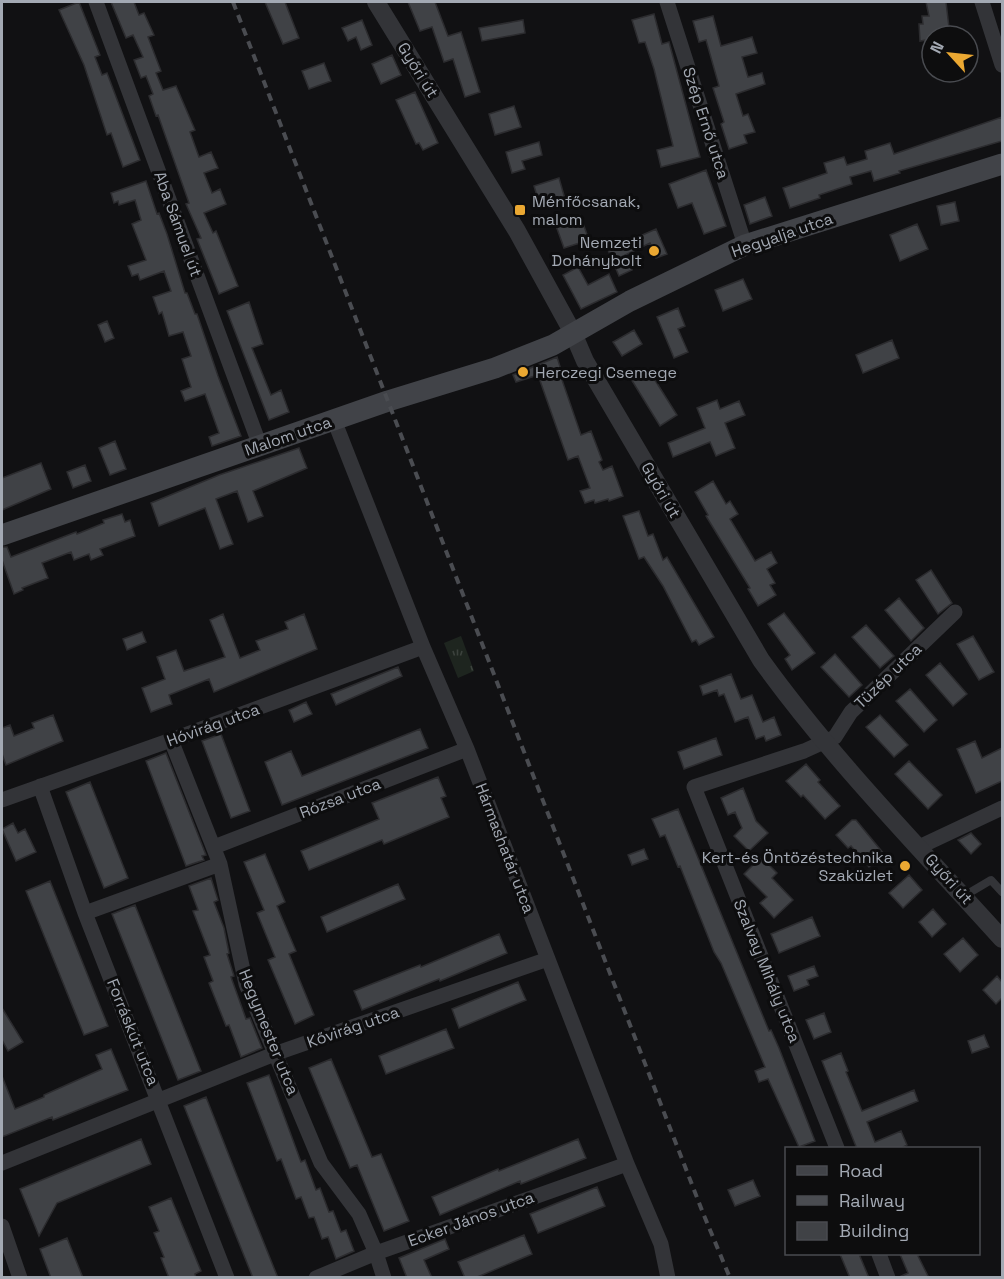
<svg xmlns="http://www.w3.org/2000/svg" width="1004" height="1279" viewBox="0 0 1004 1279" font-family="'Space Grotesk',sans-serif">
<defs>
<pattern id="grass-tufts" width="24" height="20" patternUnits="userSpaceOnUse" patternTransform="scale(1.5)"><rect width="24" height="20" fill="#1e251f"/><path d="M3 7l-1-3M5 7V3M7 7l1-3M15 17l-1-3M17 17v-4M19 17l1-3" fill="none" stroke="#3c423d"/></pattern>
</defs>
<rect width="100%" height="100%" fill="#111113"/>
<path fill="url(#grass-tufts)" d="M461,636l13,35 -16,7 -14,-35z"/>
<path fill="#404246" stroke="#2c2c2f" stroke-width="1.5" d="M79,2l21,53 -5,2 7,18 5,-2 33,87 -17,7 -12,-34 -4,2 -23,-70 -25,-55z
M111,2h23l5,13 5,-2 10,22 -6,2 13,34 -5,2 7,17 13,-4 19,44 -5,2 9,25 12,-5 7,16 -14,5 8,20 8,-4 6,15 -22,9 9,20 3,-2 22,55 -19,8 -22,-55 4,-1 -15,-34 3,-1 -31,-88 -2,1 -7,-20 4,-2 -7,-18 -5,2 -7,-18 9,-3 -10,-22 -7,3z
M265,2h20l14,36 -16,6z
M408,2h27l13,34 13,-4 19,60 -15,5 -12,-38 -9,3 -12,-35 -12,4z
M926,2h20l4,34h-18v3l-12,2 -1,-17h4l-1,-8h7z
M654,14l8,30 7,-2 31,115 -39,10 -4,-17 16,-4 -19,-77 -9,-27 -6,1 -7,-23z
M713,16l8,30 31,-9 5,16 -15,4 6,20 14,-4 3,11 -29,10 7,22 5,-2 7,18 -11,3 3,8 -18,6 -8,-25 3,-2 -11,-34 6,-2 -13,-46 -7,2 -6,-21z
M362,20l10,25 -11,5 -5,-13 -8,4 -6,-13z
M523,20l2,13 -43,8 -3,-13z
M392,55l9,20 -20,9 -9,-20z
M324,63l7,18 -22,8 -7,-18z
M415,92l23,51 -15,7 -4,-7 -3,1 -20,-44z
M514,106l7,21 -26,8 -6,-21z
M1002,117v24l-103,30 1,2 -26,8 -3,-10 -21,6 2,7 -33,11 1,3 -30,10 -7,-20 44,-15 -3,-10 20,-6 3,8 20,-6 -2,-8 25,-8 4,11z
M539,142l3,13 -20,6 3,8 -13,4 -6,-21z
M706,170l20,56 -22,8 -12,-31 -14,5 -9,-24z
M559,178l6,21 -25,7 -6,-20z
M146,181l11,33 2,-1 8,21 18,59h2l8,21h2l21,62 23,60 -29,10 -3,-9 10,-4 -14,-39 -20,7 -4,-10 10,-4 -9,-28 9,-3 -8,-24 -14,4 -7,-24 -3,2 -6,-17 18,-6 -7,-20 -24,9 -2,-6 -6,2 -4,-10 18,-6 -14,-36 9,-4 -6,-20 -16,5 -1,-4 -4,2 -3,-10z
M765,197l7,19 -22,8 -6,-19z
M955,202l4,19 -18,4 -4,-19z
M580,215l9,25 -25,8 -9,-25z
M917,224l11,25 -28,12 -10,-26z
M656,229l11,25 -11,4 -6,-15 -25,12 7,15 -13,6 -11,-26z
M578,267l10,18 21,-11 8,18 -36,17 -18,-34z
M743,279l9,20 -29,12 -8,-21z
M249,302l14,42 -11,4 19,47 10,-5 8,22 -20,8 -42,-109z
M678,308l7,18 -7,3 10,23 -14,6 -17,-41z
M107,321l7,17 -9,4 -7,-17z
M634,330l8,14 -20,12 -9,-14z
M892,340l7,18 -36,15 -7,-18z
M557,357l6,19 -2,1 20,58 10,-4 11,29 -3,2 4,8 9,-4 11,30 -14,5 -1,-2 -13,4 -1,-3 -9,3 -5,-12 10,-3 -12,-32 -10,4 -30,-85 -22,7 -3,-7z
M648,369l29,46 -17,11 -29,-47z
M717,400l3,9 19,-8 6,14 -20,8 10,25 -19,8 -6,-14 -37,15 -5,-14 37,-15 -8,-20z
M115,441l11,28 -16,6 -11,-27z
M299,448l8,20 -54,23 10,25 -15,6 -11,-31 -21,8 17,45 -13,5 -15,-41 -46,18 -8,-23 68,-28z
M41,463l10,26 -49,21v-32z
M85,465l6,16 -18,7 -6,-16z
M713,481l13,23 4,-3 8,13 -8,5 25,42 16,-9 6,11 -10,6 8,14 -5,2 6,10 -18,11 -10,-17 2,-1 -44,-72 2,-1 -13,-23z
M639,511l9,25 5,-2 10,26 4,-3 47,80 -15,8 -3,-5 -4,2 -29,-56 -19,-29 -5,2 -16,-43z
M122,514l3,8 5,-2 5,16 -35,13 3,6 -12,5 -2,-6 -15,6 -3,-8 -29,11 6,15 -26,10 1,2 -9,4 -12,-34v-13h5l4,10 65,-25 1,2 27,-11 -1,-3z
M931,570l21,33 -14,11 -22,-34z
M899,598l25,30 -13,13 -26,-31z
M784,613l31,40 -23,17 -7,-11 5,-4 -22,-31z
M223,614l17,44 20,-8 -4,-9 32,-12 -3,-7 19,-8 13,35 -103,43 -5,-13 -40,16 3,9 -21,8 -9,-24 23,-9 -8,-22 19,-7 8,21 41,-14 -15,-37z
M866,625l28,31 -14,12 -28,-31z
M142,632l4,10 -19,8 -4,-11z
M973,636l21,36 -15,8 -22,-36z
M835,654l27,31 -13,12 -28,-30z
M940,663l27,31 -14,12 -27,-31z
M398,667l4,9 -66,29 -5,-11z
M731,674l10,25 11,-4 11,27 11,-5 7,18 -15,6 -2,-5 -8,3 -8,-22 -13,5 -11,-28 -5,2 -2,-6 -14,5 -3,-9z
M910,689l27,31 -13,12 -28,-31z
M306,702l6,12 -18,8 -5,-12z
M53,715l10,26 -57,24 -4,-11v-26l8,-3 4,11 20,-8 -2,-5z
M880,715l28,30 -14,12 -28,-30z
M420,729l8,19 -146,57 -17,-43 26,-11 11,25z
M221,734l29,77 -19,7 -29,-77z
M716,738l6,17 -38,14 -6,-17z
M975,741l7,17 20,-10v33l-26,12 -19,-44z
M166,753l40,102 -4,1 2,4 -18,6 -40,-105z
M909,761l33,34 -14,14 -33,-35z
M806,764l14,16 -2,2 22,24 -15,13 -22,-24 -2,2 -15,-16z
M438,777l8,19 -5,2 8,19 -65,27 -2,-4 -73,30 -8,-19 78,-32 -7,-16z
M90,782l38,96 -24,10 -38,-96z
M743,788l13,33 12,12 -19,18 -15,-15 8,-8 -7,-16 -7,3 -7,-17z
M678,809l91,222 2,-1 8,18 36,93 -16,6 -31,-68 -9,3 -4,-11 10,-4 -44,-104 -7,-11 -34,-86 -2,1 -13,-32 -5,2 -8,-18z
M852,820h4l28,34 -15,13 -18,-21 -3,2 -12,-13z
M13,823l5,10 7,-4 11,23 -20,9 -14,-32z
M971,833l10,11 -10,10 -13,-14z
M644,849l4,10 -16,6 -4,-10z
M265,854l20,48 -8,4 19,45 -7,3 25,61 -19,9 -27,-64 7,-3 -18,-44 7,-3 -20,-48z
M761,857l16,16 -5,5 21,22 -19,18 -14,-15 7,-6 -23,-23z
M909,875l13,15 -19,18 -14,-15z
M211,878l7,22 -4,2 10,26 5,25 -2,1 7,22 -3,1 15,42 4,-1 12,30 -21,9 -12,-32 -3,1 -17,-43 4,-2 -9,-24 6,-2 -17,-44 5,-1 -9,-24z
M50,881l58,145 -24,9 -58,-144z
M398,884l7,15 -78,33 -6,-15z
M135,905l66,166 -23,9 -66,-166z
M933,909l13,15 -14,13 -13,-15z
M812,917l8,19 -41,17 -8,-19z
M499,934l8,19 -67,28 -1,-2 -77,31 -8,-19 66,-26 1,2z
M963,938l15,17 -18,17 -16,-18z
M814,966l4,10 -11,4 2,5 -15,6 -6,-15z
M997,976l5,6v16l-6,6 -13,-14z
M518,982l8,18 -67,28 -7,-19z
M2,1008l21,34 -15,9 -6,-11z
M824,1013l7,19 -17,7 -8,-19z
M446,1029l8,19 -68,26 -7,-18z
M984,1035l5,12 -17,6 -4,-12z
M111,1049l17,41 -75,30 -1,-3 -50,20v-61l13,33 29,-12v-2l58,-26 -6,-14z
M841,1053l7,18 -2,1 16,39 52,-21 4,11 -51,21 8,20 26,-11 6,14 -7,4h-43l-35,-88z
M331,1059l41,98 9,-3 28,67 -25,10 -27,-66 -7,3 -41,-100z
M269,1075l32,87 4,-2 11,30 4,-2 9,24 4,-1 8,21 5,-2 8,21 -18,8 -8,-22 -6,2 -8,-22 -5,1 -8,-21 -5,2 -15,-40 -4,2 -30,-78z
M206,1097l31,79 41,102h-25l-69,-172z
M141,1139l10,25 -94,39 -18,33 -19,-47z
M578,1139l8,19 -65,26 -1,-3 -80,34 -8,-18 66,-28 1,2z
M753,1180l7,16 -25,10 -7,-16z
M597,1187l8,19 -67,27 -8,-19z
M171,1198l30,73 -6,3 1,4h-27l-8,-20 3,-1 -10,-24 5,-2 -10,-24z
M524,1235l8,19 -57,24h-10l-7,-16z
M67,1238l16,40h-32l-11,-29z
M445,1239l4,10 -25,11 8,18h-25l-8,-20z
M840,1254h19l10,24h-19z
M900,1254h17l12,24h-32l11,-5z"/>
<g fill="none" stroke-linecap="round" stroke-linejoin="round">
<path stroke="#333438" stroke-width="8" d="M964,896l27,-16 11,12"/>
<path stroke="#333438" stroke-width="15" d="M96,2l164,444
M667,2l78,243
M982,2l20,63
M334,420l89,227 44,102 160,415 34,80 7,34
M171,740l49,124 26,120 75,179 38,51 17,39 8,25
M40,786l45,127 142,365
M2,800l169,-60 252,-93
M214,847l253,-98
M919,847l83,-39
M85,913l135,-49
M837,1148l-143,-361 110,-36 31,-14 16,-25 104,-100
M2,1163l275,-110 271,-94
M2,1226l18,52
M879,1254l9,24
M316,1278l60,-25 251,-89"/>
<path stroke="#333438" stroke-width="18" d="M376,2l141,229 56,102 12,28 176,299c72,100 159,188 241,279"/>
<path stroke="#414348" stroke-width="21" d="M2,535l386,-134 107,-33 58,-23 77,-44 115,-56 257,-81"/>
<path stroke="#4a4c51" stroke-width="4" stroke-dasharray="8 6" stroke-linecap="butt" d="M233,2l470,1211 27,65"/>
</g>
<g fill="#eba832" stroke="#0d0d0e" stroke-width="2">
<rect x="514" y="204" width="12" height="12" rx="3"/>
<circle cx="654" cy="251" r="6"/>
<circle cx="523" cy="372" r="6"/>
<circle cx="905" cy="866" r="6"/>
</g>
<g text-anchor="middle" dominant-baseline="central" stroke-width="6" stroke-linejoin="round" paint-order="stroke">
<g font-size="16" fill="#a3a9b3" stroke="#0d0d0e">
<text transform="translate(418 70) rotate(58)">Győri út</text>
<text transform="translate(706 123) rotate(72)">Szép Ernő utca</text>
<text transform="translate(178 224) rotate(70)">Aba Sámuel út</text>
<text transform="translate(782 235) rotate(-19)">Hegyalja utca</text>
<text transform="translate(288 436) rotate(-19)">Malom utca</text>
<text transform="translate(661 490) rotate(60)">Győri út</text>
<text transform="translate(888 676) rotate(-44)">Tüzép utca</text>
<text transform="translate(213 725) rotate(-20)">Hóvirág utca</text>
<text transform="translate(340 798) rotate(-21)">Rózsa utca</text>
<text transform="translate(505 848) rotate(69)">Hármashatár utca</text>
<text transform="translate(949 879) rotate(48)">Győri út</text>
<text transform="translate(767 971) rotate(68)">Szalvay Mihály utca</text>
<text transform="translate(353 1027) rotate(-19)">Kővirág utca</text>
<text transform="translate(133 1032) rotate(68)">Forráskút utca</text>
<text transform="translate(269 1032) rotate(68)">Hegymester utca</text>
<text transform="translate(471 1219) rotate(-20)">Ecker János utca</text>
</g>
<g font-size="16" fill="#a3a9b3" stroke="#0d0d0e" text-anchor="start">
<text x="532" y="201">Ménfőcsanak,<tspan x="532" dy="18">malom</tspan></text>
<text x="642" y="242" text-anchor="end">Nemzeti<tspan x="642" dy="18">Dohánybolt</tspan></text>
<text x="535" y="372">Herczegi Csemege</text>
<text x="893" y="857" text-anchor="end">Kert-és Öntözéstechnika<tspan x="893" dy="18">Szaküzlet</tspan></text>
</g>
</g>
<rect width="1004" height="1279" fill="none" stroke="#a3a9b3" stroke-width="6"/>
<rect x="785" y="1147" width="195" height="108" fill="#0d0d0e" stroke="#494b50" stroke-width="1.5"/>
<rect x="797" y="1166" width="30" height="9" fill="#414348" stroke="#494b50" stroke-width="1.5"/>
<text x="839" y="1177" font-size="18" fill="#a3a9b3">Road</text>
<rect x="797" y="1196" width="30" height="9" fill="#4a4c51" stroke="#494b50" stroke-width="1.5"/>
<text x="839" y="1207" font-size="18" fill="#a3a9b3">Railway</text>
<rect x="797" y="1222" width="30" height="18" fill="#404246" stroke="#494b50" stroke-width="1.5"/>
<text x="839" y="1237" font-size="18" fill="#a3a9b3">Building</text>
<g transform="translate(950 54) rotate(297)"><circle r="28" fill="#0d0d0e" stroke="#494b50" stroke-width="1.5"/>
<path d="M0-4.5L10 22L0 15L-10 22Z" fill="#eba832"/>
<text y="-9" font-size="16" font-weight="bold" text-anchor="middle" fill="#a3a9b3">N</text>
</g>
</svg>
